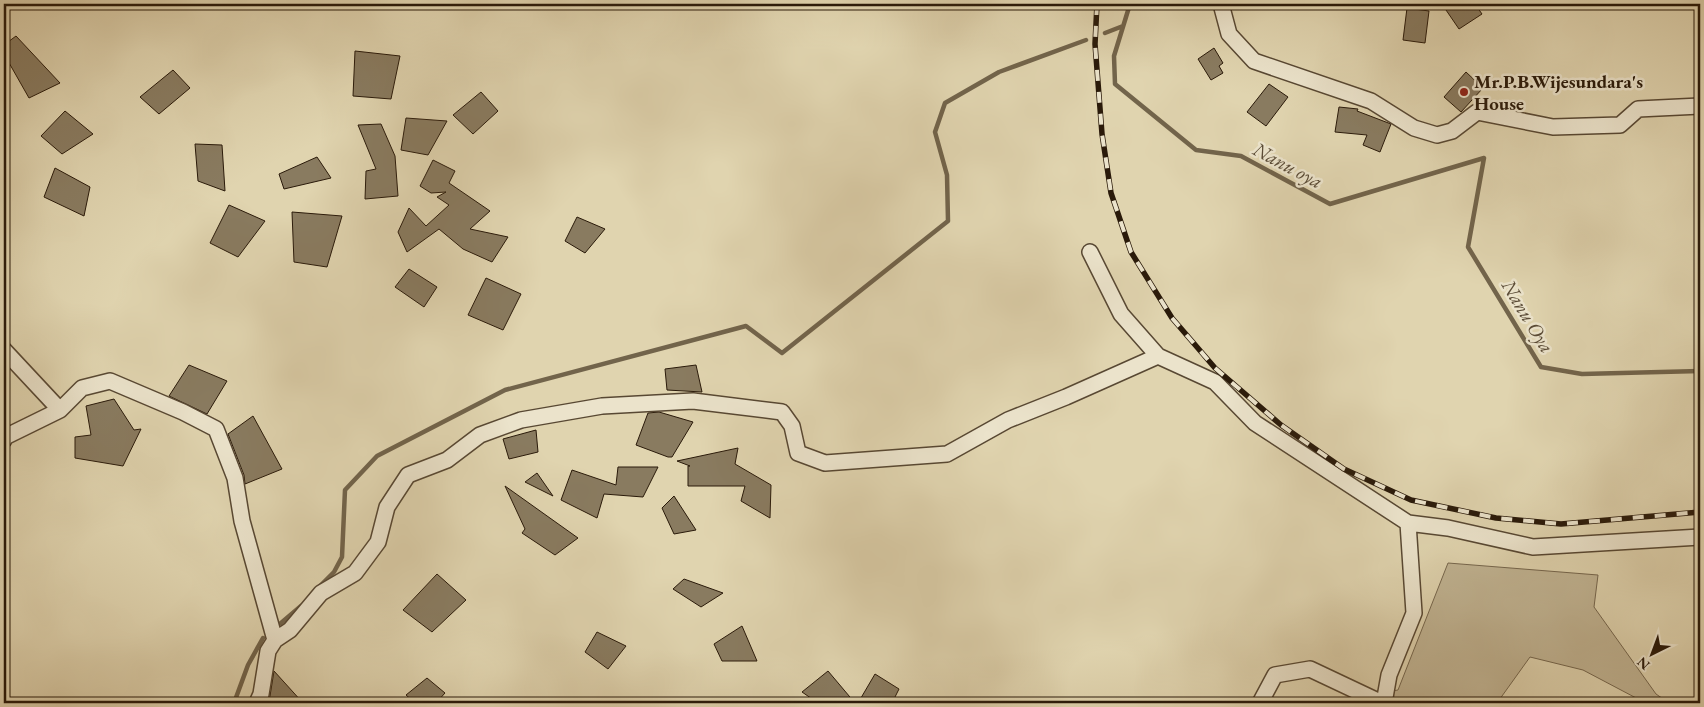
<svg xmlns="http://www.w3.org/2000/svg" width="1704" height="707" viewBox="0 0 1704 707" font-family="'EB Garamond',serif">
<rect width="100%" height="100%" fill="#e0d4af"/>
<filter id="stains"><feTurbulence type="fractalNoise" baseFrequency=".004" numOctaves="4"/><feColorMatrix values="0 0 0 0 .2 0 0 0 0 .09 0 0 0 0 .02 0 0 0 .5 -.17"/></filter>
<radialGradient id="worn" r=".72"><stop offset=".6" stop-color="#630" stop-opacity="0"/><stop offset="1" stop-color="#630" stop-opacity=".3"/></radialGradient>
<path fill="#c1b493" stroke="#76674e" d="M1448,563l150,12 -4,32 62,87 13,9h-27l-4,-4 -55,-29 -53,-13 -33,46h-176l77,-13z"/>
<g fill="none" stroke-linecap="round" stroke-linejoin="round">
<path stroke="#72644b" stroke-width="4.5" d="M1130,4l-16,52 1,28 81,66 45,6 89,48 154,-46 -16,89 73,120 41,7 118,-3
M1105,33l18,-7
M320,586l14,-14 8,-15 3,-67 32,-34 128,-66 241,-64 36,27 166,-132 -1,-46 -12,-43 10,-29 54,-31 87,-32
M281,623l20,-17
M234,703l14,-38 15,-27"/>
</g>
<path fill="#897b60" stroke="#2a1a0a" d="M1456,4h19l7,10 -23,15 -13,-19z
M1407,8l22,3 -4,32 -22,-3z
M16,36l44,47 -31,15 -25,-44v-9z
M1214,48l9,15 -4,3 4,7 -12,7 -13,-21z
M355,51l45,5 -9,43 -38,-3z
M173,70l17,18 -31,26 -19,-17z
M1466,72l17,16 -22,24 -17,-15z
M1269,84l19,13 -22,29 -19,-14z
M481,92l17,19 -25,23 -20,-19z
M1339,107l19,2 -1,2 34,13 -11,28 -17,-7 4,-10 -32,-3z
M65,111l28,23 -31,20 -21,-18z
M406,118l41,3 -19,34 -27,-5z
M381,124l14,32 3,40 -33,3 1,-28 10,-2 -18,-44z
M195,144l27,1 3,46 -27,-10z
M317,157l14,21 -47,11 -5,-15z
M433,160l22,11 -6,12 41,28 -20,18 38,8 -16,25 -29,-13 -24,-20 -32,23 -9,-20 11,-24 17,18 23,-21 -12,-8 9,-5 -15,1 -11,-7z
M55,168l35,19 -6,29 -40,-19z
M229,205l36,16 -27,36 -28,-14z
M292,212l50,4 -15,51 -33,-5z
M577,217l28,12 -20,24 -20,-12z
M409,269l28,18 -13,20 -29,-20z
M486,278l35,16 -18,36 -35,-15z
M189,365l38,16 -20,33 -38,-18z
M696,365l6,27 -35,-2 -2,-21z
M114,399l20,31 7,-1 -18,37 -48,-8v-21l16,-2 -5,-29z
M659,412l34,10 -21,35h-4l-32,-12 12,-32z
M253,416l29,53 -37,15 -1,-9 -16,-41z
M536,430l2,22 -29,7 -6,-20z
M738,448l-3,16 36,21 -1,33 -29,-17 4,-15h-57v-20h2l-13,-5z
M618,467h40l-15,30 -39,-3 -7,24 -36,-18 11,-30 44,15z
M537,473l16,23 -28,-14z
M505,486l73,52 -23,17 -33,-22 3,-4z
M674,496l22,34 -22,4 -12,-26z
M437,574l29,26 -34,32 -29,-22z
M684,579l39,14 -22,14 -28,-18z
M742,626l15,35h-35l-8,-17z
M597,632l29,14 -18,23 -23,-17z
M274,671l29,32h-36l3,-7z
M828,671l27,32h-37l-16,-11z
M875,674l24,15 -7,14h-34z
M427,678l18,15 -9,10h-21l-9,-8z"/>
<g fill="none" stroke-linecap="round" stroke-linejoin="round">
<defs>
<path id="minor" d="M1221,4l8,30 25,27 117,40 43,27 23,7 15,-4 25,-19 76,15 67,-2 18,-16 62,-3
M1090,252l31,62 37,42
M4,350l56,60
M4,440l1,-3 55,-27 22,-22 28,-7 73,31 33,17 19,49 7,43 33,119
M257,703l4,-9 7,-43 7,-11 15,-10 31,-37 34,-20 23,-31 9,-35 21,-32 39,-15 33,-25 41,-15 81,-14 91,-5 89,11 10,14 6,27 27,10 122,-9 61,-34 58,-23 92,-41 57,26 40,41 153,100 40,5 85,19 167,-10
M1260,703l15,-28 35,-6 72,34
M1384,703l5,-28 25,-62 -6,-90"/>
</defs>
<use href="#minor" stroke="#584833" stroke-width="18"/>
<use href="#minor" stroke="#ebe3cb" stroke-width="15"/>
<defs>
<path id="rail" d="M1097,4l-2,40 7,90 9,59 20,59 41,66 43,50 66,57 63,44 67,31 85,18 65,6 139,-12"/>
</defs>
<use href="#rail" stroke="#2a1a0a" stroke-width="5.5"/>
<use href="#rail" stroke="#ebe3cb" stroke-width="4" stroke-dasharray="11" stroke-linecap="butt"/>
</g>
<circle fill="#8f2418" stroke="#ebe3cb" stroke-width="2" cx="1464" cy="92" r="5"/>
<g text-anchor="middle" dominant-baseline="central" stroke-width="5" stroke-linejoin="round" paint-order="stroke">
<g font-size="19" font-weight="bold" fill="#2a1a0a" stroke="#ebe3cb" text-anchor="start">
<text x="1474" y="81">Mr.P.B.Wijesundara's<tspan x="1474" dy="22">House</tspan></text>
</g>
<g font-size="20" font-style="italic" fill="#5a4b36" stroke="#ebe3cb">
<text transform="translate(1288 165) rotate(28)">Nanu oya</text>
<text transform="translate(1528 316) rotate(59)">Nanu Oya</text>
</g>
</g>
<rect width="1704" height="707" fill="none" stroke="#e0d4af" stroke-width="20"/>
<rect x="5" y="5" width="1694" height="697" fill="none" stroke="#2a1a0a" stroke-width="2.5"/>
<rect x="10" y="10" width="1684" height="687" fill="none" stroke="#2a1a0a"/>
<g transform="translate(1652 654) rotate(222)" stroke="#ebe3cb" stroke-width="4" paint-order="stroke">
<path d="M0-4L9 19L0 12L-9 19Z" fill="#2a1a0a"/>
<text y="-8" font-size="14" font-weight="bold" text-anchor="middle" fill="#2a1a0a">N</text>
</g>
<rect width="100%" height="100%" filter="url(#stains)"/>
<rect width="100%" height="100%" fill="url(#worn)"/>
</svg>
